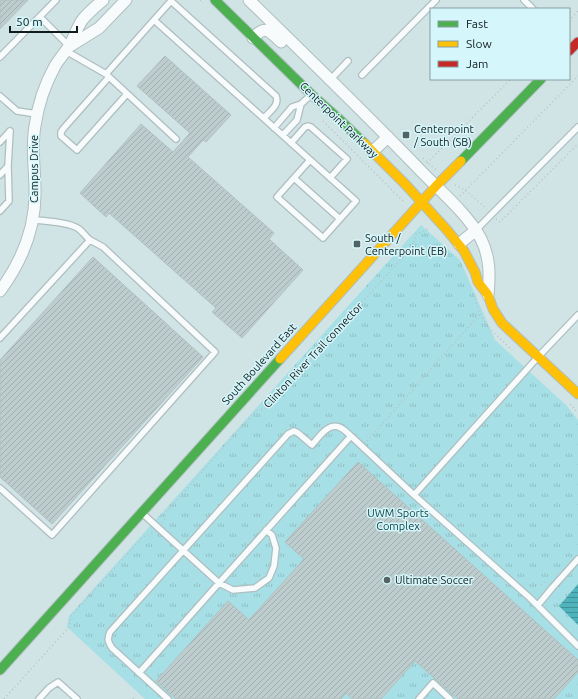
<svg xmlns="http://www.w3.org/2000/svg" width="578" height="699" viewBox="0 0 578 699" font-family="Ubuntu,sans-serif">
<defs>
<pattern id="park-tufts" width="24" height="20" patternUnits="userSpaceOnUse"><rect width="24" height="20" fill="#a6dfe5"/><path d="M3 7l-1-3M5 7V3M7 7l1-3M15 17l-1-3M17 17v-4M19 17l1-3" fill="none" stroke="#8ebfc4"/></pattern>
<pattern id="water-rules" width="6" height="5" patternUnits="userSpaceOnUse"><rect width="6" height="5" fill="#50b3bc"/><path d="M0 2.5h6" fill="none" stroke="#419198"/></pattern>
<pattern id="building-hatch" width="6" height="6" patternUnits="userSpaceOnUse"><rect width="6" height="6" fill="#bdcccd"/><path d="M-1 1l2-2M0 6l6-6M5 7l2-2" fill="none" stroke="#a1afb0"/></pattern>
</defs>
<rect width="100%" height="100%" fill="#d0e3e5"/>
<path fill="url(#park-tufts)" d="M421,225l39,35 35,80 71,65 12,15v279h-433l-78,-72 2,-11z"/>
<path fill="url(#water-rules)" d="M578,584v41l-19,-19z"/>
<path fill="url(#building-hatch)" stroke="#b2c1c2" d="M0,0h28l-28,29z
M165,56l66,59 -25,27 -3,-2 -15,17 86,76 -5,6 34,31 -61,68 -30,-26 4,-4 -107,-95 -3,4 -26,-24 61,-69 32,28 17,-19 -53,-47z
M93,257l110,100 -151,167 -52,-47v-117z
M358,462l220,198v12l-24,27h-96l-43,-38 -34,38h-29l-6,-6 -5,6h-165l-20,-18 72,-80 21,19 55,-61 -19,-17z"/>
<g fill="none" stroke-linecap="round" stroke-linejoin="round">
<defs>
<path id="lane" d="M524,0l9,9
M40,17l29,29
M154,20l17,-19 105,95c4,9 -7,16 -12,22
M66,51l40,23 48,-54 202,181 -33,37 -46,-41 33,-37
M0,57l56,-57
M107,75l69,64
M362,75l74,-75
M109,77l-46,52 -2,3v4l16,14 50,-56
M330,80l18,-19
M0,96l17,15 20,3
M274,128l18,-21 9,-3 10,-9
M283,135l14,-15 4,-16
M0,142l10,-11
M291,143l14,-16 3,-1 3,1 36,32 -17,19
M0,175l8,-9
M294,178l46,41
M0,211l9,-10 -1,-35 2,-35
M476,230l102,-103
M0,338l90,-98c-4,-3 -7,-8 -11,-11 -10,-7 -34,-8 -46,-9
M0,488l52,47 163,-183 -112,-105 -13,-7
M414,495l124,-138 40,-42
M142,513l77,70 132,-147
M538,605l14,-17 26,-29
M139,673l80,-90 14,7 22,-2 14,-10 5,-12 2,-18 -4,-13 -6,-5
M39,699l10,-11 9,-6 19,17
M168,699l-56,-51c-4,-6 -5,-9 -2,-16l178,-198 6,-3 4,2 14,12c7,-8 17,-24 29,-17 4,2 7,6 10,8l63,59 116,103 48,48
M419,699l14,-16 17,16"/>
<path id="street" d="M249,0c57,56 114,111 170,169 19,20 49,45 62,70 9,18 9,36 7,56
M253,38c13,-14 16,-7 28,4
M70,46l29,-18 27,-28
M372,152l16,-15
M459,244l17,-14
M0,291c22,-30 36,-64 35,-101 0,-21 -4,-43 0,-64 3,-21 10,-42 20,-60 4,-7 10,-13 14,-20 5,-8 8,-19 14,-27 6,-7 13,-13 20,-19"/>
<path id="fast" d="M215,0l96,94 27,24 26,25
M461,161l80,-82
M0,670l280,-311"/>
<path id="slow" d="M364,143l42,42 41,45 17,21 11,21 3,10 10,13 5,14 9,14 76,71
M280,359l156,-173 25,-25"/>
<path id="jam" d="M569,51l9,-9"/>
</defs>
<use href="#lane" stroke="#afbec0" stroke-width="8"/>
<use href="#street" stroke="#afbec0" stroke-width="13"/>
<use href="#fast" stroke="#afbec0" stroke-width="11"/>
<use href="#slow" stroke="#afbec0" stroke-width="11"/>
<use href="#jam" stroke="#afbec0" stroke-width="11"/>
<path stroke="#bac2c3" stroke-width="1.5" stroke-dasharray="1 3" stroke-linecap="butt" d="M200,0l3,3
M569,21l9,-10
M323,121l81,81
M423,158l13,12
M427,163l84,-84
M455,185l10,5 22,19
M460,196l118,-120
M496,219l4,3 78,-78
M475,299l5,15 8,13 24,23
M570,404l8,9
M367,441l113,-127
M162,523c4,-4 3,-9 6,-13l88,-99 10,-3 147,-162 3,-12 14,-6
M541,585l4,-4
M4,699l65,-72 2,-11 72,-79 10,-4
M133,699l1,-2"/>
<use href="#lane" stroke="#f8fbfb" stroke-width="5.5"/>
<use href="#street" stroke="#f8fbfb" stroke-width="11"/>
<use href="#fast" stroke="#4caf50" stroke-width="9"/>
<use href="#slow" stroke="#ffc107" stroke-width="9"/>
<use href="#jam" stroke="#c62828" stroke-width="9"/>
</g>
<g fill="#536264" stroke="#d5f6fa" stroke-width="1.5">
<rect x="402" y="131" width="8" height="8" rx="2"/>
<rect x="353" y="240" width="8" height="8" rx="2"/>
<circle cx="387" cy="580" r="4"/>
</g>
<g text-anchor="middle" dominant-baseline="central" stroke-width="3" stroke-linejoin="round" paint-order="stroke">
<g font-size="11" fill="#101c1e" stroke="#d5f6fa">
<text transform="translate(339 120) rotate(44)">Centerpoint Parkway</text>
<text transform="translate(34 169) rotate(-90)">Campus Drive</text>
<text transform="translate(313 355) rotate(-47)">Clinton River Trail connector</text>
<text transform="translate(259 364) rotate(-48)">South Boulevard East</text>
</g>
<g font-size="11" fill="#101c1e" stroke="#d5f6fa" text-anchor="start">
<text x="414" y="129">Centerpoint<tspan x="414" dy="13">/ South (SB)</tspan></text>
<text x="365" y="238">South /<tspan x="365" dy="13">Centerpoint (EB)</tspan></text>
<text x="395" y="580">Ultimate Soccer</text>
</g>
<g font-size="11" fill="#0e4349" stroke="#d5f6fa">
<text x="398" y="513">UWM Sports<tspan x="398" dy="13">Complex</tspan></text>
</g>
</g>
<rect x="430" y="8" width="140" height="72" fill="#d5f6fa" stroke="#869fa2"/>
<rect x="438" y="21" width="20" height="6" fill="#4caf50" stroke="#869fa2"/>
<text x="466" y="28" font-size="12" fill="#101c1e">Fast</text>
<rect x="438" y="41" width="20" height="6" fill="#ffc107" stroke="#869fa2"/>
<text x="466" y="48" font-size="12" fill="#101c1e">Slow</text>
<rect x="438" y="61" width="20" height="6" fill="#c62828" stroke="#869fa2"/>
<text x="466" y="68" font-size="12" fill="#101c1e">Jam</text>
<path d="M10 26v6h67v-6" fill="none" stroke="#101c1e" stroke-width="2"/>
<text x="16" y="26" font-size="12" fill="#101c1e" stroke="#d5f6fa" stroke-width="3" paint-order="stroke">50 m</text>
</svg>
